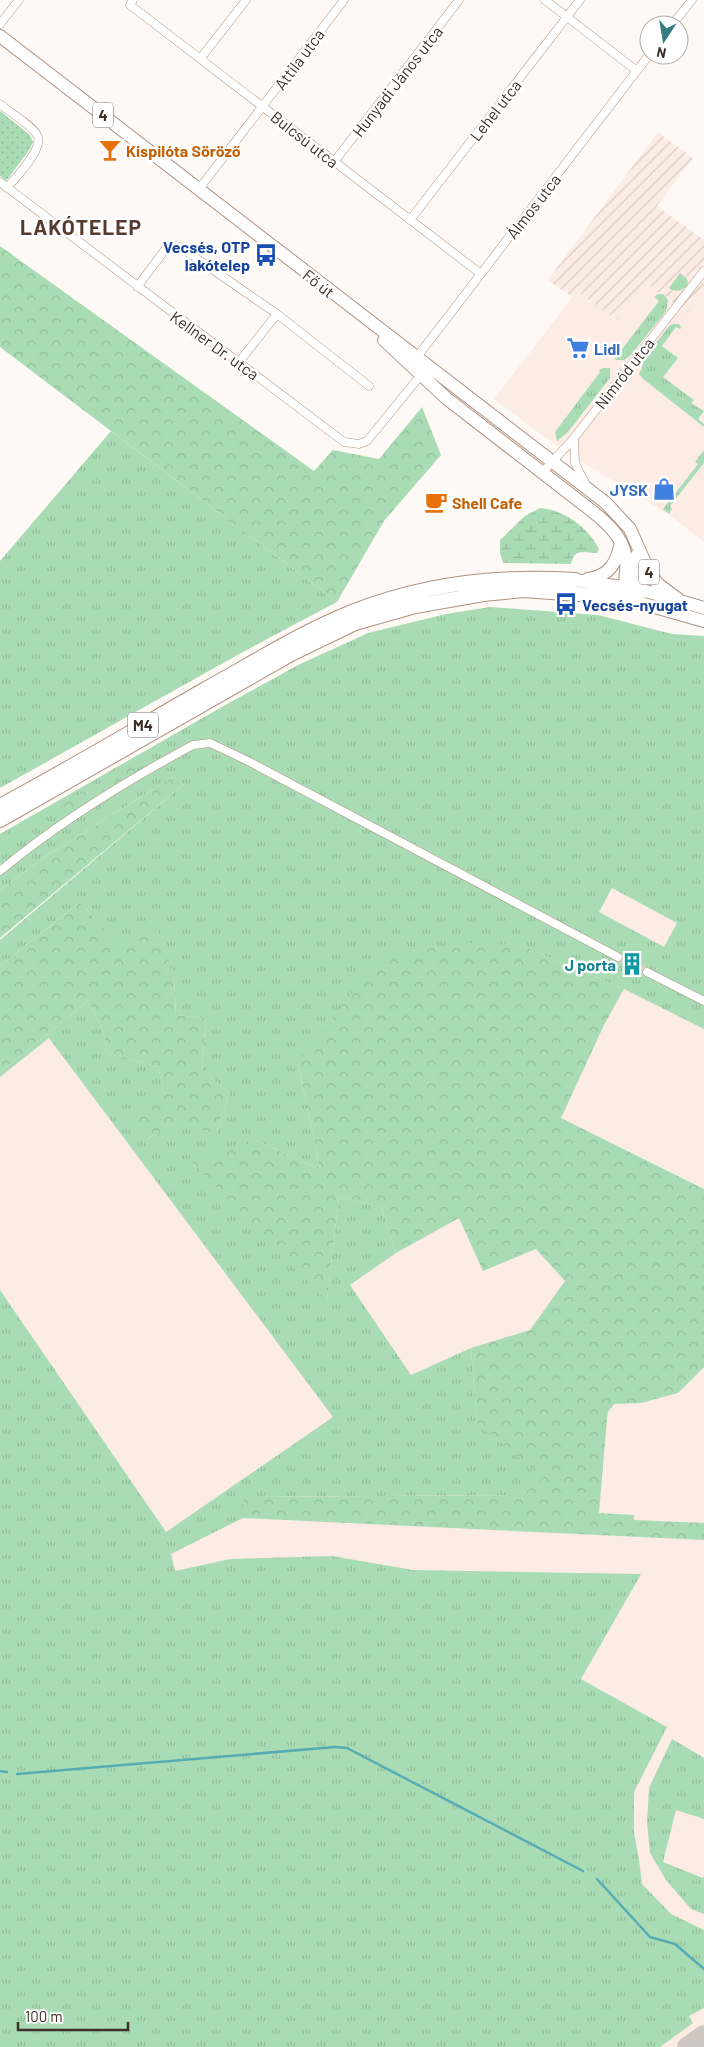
<svg xmlns="http://www.w3.org/2000/svg" width="704" height="2047" viewBox="0 0 704 2047" font-family="Barlow,sans-serif">
<defs>
<pattern id="industrial-furrows" width="10" height="10" patternUnits="userSpaceOnUse" patternTransform="scale(1.25)"><rect width="10" height="10" fill="#fcece4"/><path d="M-1 1l2-2M0 10L10 0M9 11l2-2" fill="none" stroke="#d9cbc4"/></pattern>
<pattern id="grass-tufts" width="24" height="20" patternUnits="userSpaceOnUse" patternTransform="scale(1.25)"><rect width="24" height="20" fill="#a9dcb4"/><path d="M3 7l-1-3M5 7V3M7 7l1-3M15 17l-1-3M17 17v-4M19 17l1-3" fill="none" stroke="#92bd9b"/></pattern>
<pattern id="forest-crowns" width="20" height="18" patternUnits="userSpaceOnUse" patternTransform="scale(1.25)"><rect width="20" height="18" fill="#a9dcb4"/><path d="M2 6a3 3 0 1 1 6 0M12 15a3 3 0 1 1 6 0" fill="none" stroke="#92bd9b"/></pattern>
<pattern id="wetland-marsh" width="20" height="14" patternUnits="userSpaceOnUse" patternTransform="scale(1.25)"><rect width="20" height="14" fill="#a9dcb4"/><path d="M1 5h8M5 5V1M11 12h8M15 12V8" fill="none" stroke="#92bd9b"/></pattern>
<pattern id="park-dots" width="8" height="8" patternUnits="userSpaceOnUse" patternTransform="scale(1.25)"><rect width="8" height="8" fill="#a9dcb4"/><path d="M2 2h.1M6 6h.1" fill="none" stroke="#92bd9b" stroke-width="1.8" stroke-linecap="round"/></pattern>
</defs>
<rect width="100%" height="100%" fill="#fff9f5"/>
<path fill="#fcece4" d="M645,282l42,31 17,-23v252l-36,-28 -88,-53 -37,-25 -49,-37 83,-108z
M704,854v1193h-704v-1107l519,-61z"/>
<path fill="url(#industrial-furrows)" d="M658,132l35,26 -36,48 47,34v50l-17,23 -42,-31 -28,38 -40,-29 -5,6 -24,-17z"/>
<path fill="url(#grass-tufts)" fill-rule="evenodd" d="M680,273l7,6 1,5c-5,7 -12,9 -19,4z
M658,294h5l5,6 -2,11 -36,45 -6,4h-8l-3,-5 1,-6 5,4 40,-52 -5,-4z
M673,324h6l2,4 -1,1 -4,-2 -14,19 16,12 -15,19 31,23 -3,3 13,8 -6,8 6,5v3l-62,-49 -3,-4 4,-9 -1,-4 27,-35z
M603,368h7v10l-42,54 -11,9 -2,-9 45,-60 -1,-2z
M111,431l226,171 -96,51 -241,135v-227z
M704,450v13l-34,43 2,3 -3,5 -6,-5 35,-45 -3,-2z
M490,607l108,8 74,19 32,2v393l-80,-40 -106,-45 -220,118 22,108 -66,-31 73,162 12,-105 42,11 15,46 -46,32 61,90 60,-27 6,75 68,54 -23,18 -279,2v21l-72,36 4,17 55,-12 102,-3 81,14 228,4 -60,105 86,48 -33,65v40l5,28 3,24 29,30 33,16v78l-15,8 4,7 -33,24h-660v-757l166,242 167,-115 -284,-379 -49,39v-5l88,-71 15,29 4,22 51,15 7,28 -18,44 29,-17 40,12 13,-41 -27,-24 4,-51 -30,-3 -2,-40 -56,-29 -38,-44 -80,64v-26l184,-156 -11,-7 -128,80 -45,33v-56l220,-126 78,-43 70,-32 78,-19zM612,888l65,35 -13,24 -65,-35z
M672,1739l32,19v61l-28,-9 -13,52 40,16 1,-2v38l-13,-5 -25,-29 -16,-27 -3,-30 2,-35z"/>
<path fill="url(#forest-crowns)" d="M0,246l314,225 19,-21 46,9 43,-52 19,48 -57,66 -47,81 -337,-255z
M130,764l6,4 -1,7 -68,41 -9,-2 -1,-3 2,-3 21,-14 13,-5z
M173,777l11,7 -184,154v-48l45,-33z
M80,902l38,43 38,-17 18,47 2,40 30,3 -4,51 27,24 -13,41 -40,-11 -30,16 -15,-20 34,-24 -7,-28 -51,-15 -4,-22 -15,-29 -88,71v-106z
M465,943l53,1 106,45 -19,34 -44,95 143,71v178l-26,26 -37,10 -27,1 -6,8 -1,7 -8,94 35,2v5l70,3v17l-461,-22v-21l279,-2 22,-18 -67,-54 -6,-75 59,-18 35,-49 -29,-32 -53,22 -24,-53 -63,35 -15,-46 -42,-11 -12,105 -136,-140 63,-22 66,31 -22,-108 82,-106z"/>
<path fill="url(#wetland-marsh)" d="M540,508c23,1 49,20 59,41l-2,4c-14,0 -23,-5 -26,11l-68,-1 -3,-10v-13l25,-24z"/>
<path fill="url(#park-dots)" d="M0,111l30,24 3,7 -3,7 -24,32 -6,-5z"/>
<g fill="none" stroke-linecap="round" stroke-linejoin="round">
<path stroke="#56acb5" stroke-width="2.5" d="M0,1771l7,1
M17,1774l318,-27 12,1 236,123
M597,1879l53,58 25,7 29,25"/>
<path stroke="#cec6c1" stroke-width="20" d="M687,2047l17,-12"/>
<path stroke="#d8d1cc" stroke-width="8" stroke-dasharray="8 4" stroke-linecap="butt" d="M618,957l29,15"/>
<defs>
<path id="street" d="M133,0l-3,5 351,269
M545,0l92,71
M0,24l19,-24
M672,25l20,-25
M200,59l46,-59
M0,104c9,8 32,21 37,31 8,13 -21,42 -30,53
M334,162l125,-162
M0,182l344,260 15,2 8,-3 53,-65
M199,189l145,-189
M410,220l170,-220
M137,287l30,-40 5,-2 8,2 97,67 92,72
M417,357l232,-302
M239,362l38,-48
M574,438l1,25 10,20
M542,473l32,-35 130,-167
M0,871c59,-49 126,-90 193,-126l17,-2 36,17 372,197
M647,972l57,29"/>
<path id="primary" d="M0,36l606,467 24,26 21,47 8,9 19,14
M384,340l62,58 146,113c15,12 31,26 34,47 2,12 -3,23 0,35l18,11
M588,579c22,-3 29,-17 33,-37
M575,580l67,10 62,18
M626,593c12,-12 13,-22 11,-38
M605,596l39,8 60,17"/>
<path id="highway" d="M0,806c69,-37 136,-77 204,-116 49,-27 96,-57 148,-78 70,-28 147,-37 223,-32
M0,820l291,-166 64,-31 60,-17 68,-12 41,-4 81,6"/>
</defs>
<use href="#street" stroke="#ae9181" stroke-width="9"/>
<use href="#primary" stroke="#ae9181" stroke-width="14"/>
<use href="#highway" stroke="#ae9181" stroke-width="16"/>
<use href="#street" stroke="#fff" stroke-width="8"/>
<use href="#primary" stroke="#fff" stroke-width="12"/>
<use href="#highway" stroke="#fff" stroke-width="14"/>
</g>
<defs>
<symbol id="bar-bare" viewBox="-9 -9 18 18"><path d="M-6-5H6L.8 .8V4.5H3.5V6h-7V4.5H-.8V.8Z" fill="#e8710a" stroke="#fff" stroke-width="2.5" paint-order="stroke"/></symbol>
<symbol id="bus-bare" viewBox="-9 -9 18 18"><path d="M-5-6H5V4H4V6H2V4H-2V6H-4V4H-5ZM-3.5-4V0h7V-4ZM-3.5 1.2v1.5H-2V1.2ZM2 1.2v1.5H3.5V1.2Z" fill="#1a4fb4" stroke="#fff" stroke-width="2.5" paint-order="stroke"/></symbol>
<symbol id="supermarket-bare" viewBox="-9 -9 18 18"><path d="M-6-5.5h2.5l.6 2H6L4.5 2H-2.5L-4.4-4H-6ZM-1.5 3.2a1.3 1.3 0 1 0 .1 0ZM3 3.2a1.3 1.3 0 1 0 .1 0Z" fill="#3f7fe0" stroke="#fff" stroke-width="2.5" paint-order="stroke"/></symbol>
<symbol id="shop-bare" viewBox="-9 -9 18 18"><path d="M-5-2.5h2.3a2.7 3.5 0 0 1 5.4 0H5L5.5 6h-11ZM-1.5-2.5h3a1.5 2.3 0 0 0-3 0Z" fill="#3f7fe0" stroke="#fff" stroke-width="2.5" paint-order="stroke"/></symbol>
<symbol id="cafe-bare" viewBox="-9 -9 18 18"><path d="M-5.5-4.5H6V0H3Q3 3.5 0 3.5H-2.5Q-5.5 3.5-5.5 0ZM3-3.2v2h1.7v-2ZM-6 4.5H4V6H-6Z" fill="#e8710a" stroke="#fff" stroke-width="2.5" paint-order="stroke"/></symbol>
<symbol id="building-bare" viewBox="-9 -9 18 18"><path d="M-4-6H4V6H1V3H-1V6H-4ZM-2.5-4.3h1.7v1.8h-1.7ZM.8-4.3h1.7v1.8H.8ZM-2.5-1h1.7V.8h-1.7ZM.8-1h1.7V.8H.8Z" fill="#0f9aa8" stroke="#fff" stroke-width="2.5" paint-order="stroke"/></symbol>
</defs>
<g fill-rule="evenodd">
<use href="#bar-bare" x="94" y="134" width="32" height="32"/>
<use href="#bus-bare" x="250" y="239" width="32" height="32"/>
<use href="#supermarket-bare" x="562" y="332" width="32" height="32"/>
<use href="#shop-bare" x="648" y="473" width="32" height="32"/>
<use href="#cafe-bare" x="420" y="486" width="32" height="32"/>
<use href="#bus-bare" x="550" y="588" width="32" height="32"/>
<use href="#building-bare" x="616" y="948" width="32" height="32"/>
</g>
<g text-anchor="middle" dominant-baseline="central" stroke-width="5" stroke-linejoin="round" paint-order="stroke">
<g fill="#fff" stroke="#766d68" stroke-width="1">
<rect x="93" y="102.5" width="20" height="25" rx="4"/>
<rect x="639" y="559.5" width="20" height="25" rx="4"/>
<rect x="128" y="712.5" width="30" height="25" rx="4"/>
</g>
<g font-size="15" font-weight="bold" fill="#3b2f28">
<text x="103" y="115">4</text>
<text x="649" y="572">4</text>
<text x="143" y="725">M4</text>
</g>
<g font-size="16" fill="#3b2f28" stroke="#fff">
<text transform="translate(299 59) rotate(-53)">Attila utca</text>
<text transform="translate(397 81) rotate(-52)">Hunyadi János utca</text>
<text transform="translate(495 110) rotate(-52)">Lehel utca</text>
<text transform="translate(305 139) rotate(38)">Bulcsú utca</text>
<text transform="translate(533 206) rotate(-52)">Álmos utca</text>
<text transform="translate(319 283) rotate(38)">Fő út</text>
<text transform="translate(215 345) rotate(36)">Kellner Dr. utca</text>
<text transform="translate(624 373) rotate(-52)">Nimród utca</text>
</g>
<g font-size="16" font-weight="bold" fill="#c56008" stroke="#fff" text-anchor="start">
<text x="126" y="150">Kispilóta Söröző</text>
<text x="452" y="502">Shell Cafe</text>
</g>
<g font-size="16" font-weight="bold" fill="#164399" stroke="#fff" text-anchor="end">
<text x="250" y="246">Vecsés, OTP<tspan x="250" dy="18">lakótelep</tspan></text>
<text x="582" y="604" text-anchor="start">Vecsés-nyugat</text>
</g>
<g font-size="16" font-weight="bold" fill="#366cbe" stroke="#fff" text-anchor="start">
<text x="594" y="348">Lidl</text>
<text x="648" y="489" text-anchor="end">JYSK</text>
</g>
<g font-size="16" font-weight="bold" fill="#0d838f" stroke="#fff" text-anchor="end">
<text x="616" y="964">J porta</text>
</g>
<g font-size="21" font-weight="bold" letter-spacing="1" fill="#543b2d" stroke="#fff">
<text x="81" y="226">LAKÓTELEP</text>
</g>
</g>
<g transform="translate(664 40) rotate(192)"><circle r="24" fill="#ffffff" stroke="#b1aca9"/>
<path d="M0-4L9 19L0 12L-9 19Z" fill="#357d81"/>
<text y="-8" font-size="14" font-weight="bold" text-anchor="middle" fill="#3b2f28">N</text>
</g>
<path d="M18 2022v8h110v-8" fill="none" stroke="#3b2f28" stroke-width="2.5"/>
<text x="25" y="2022" font-size="15" fill="#3b2f28" stroke="#ffffff" stroke-width="4" paint-order="stroke">100 m</text>
</svg>
